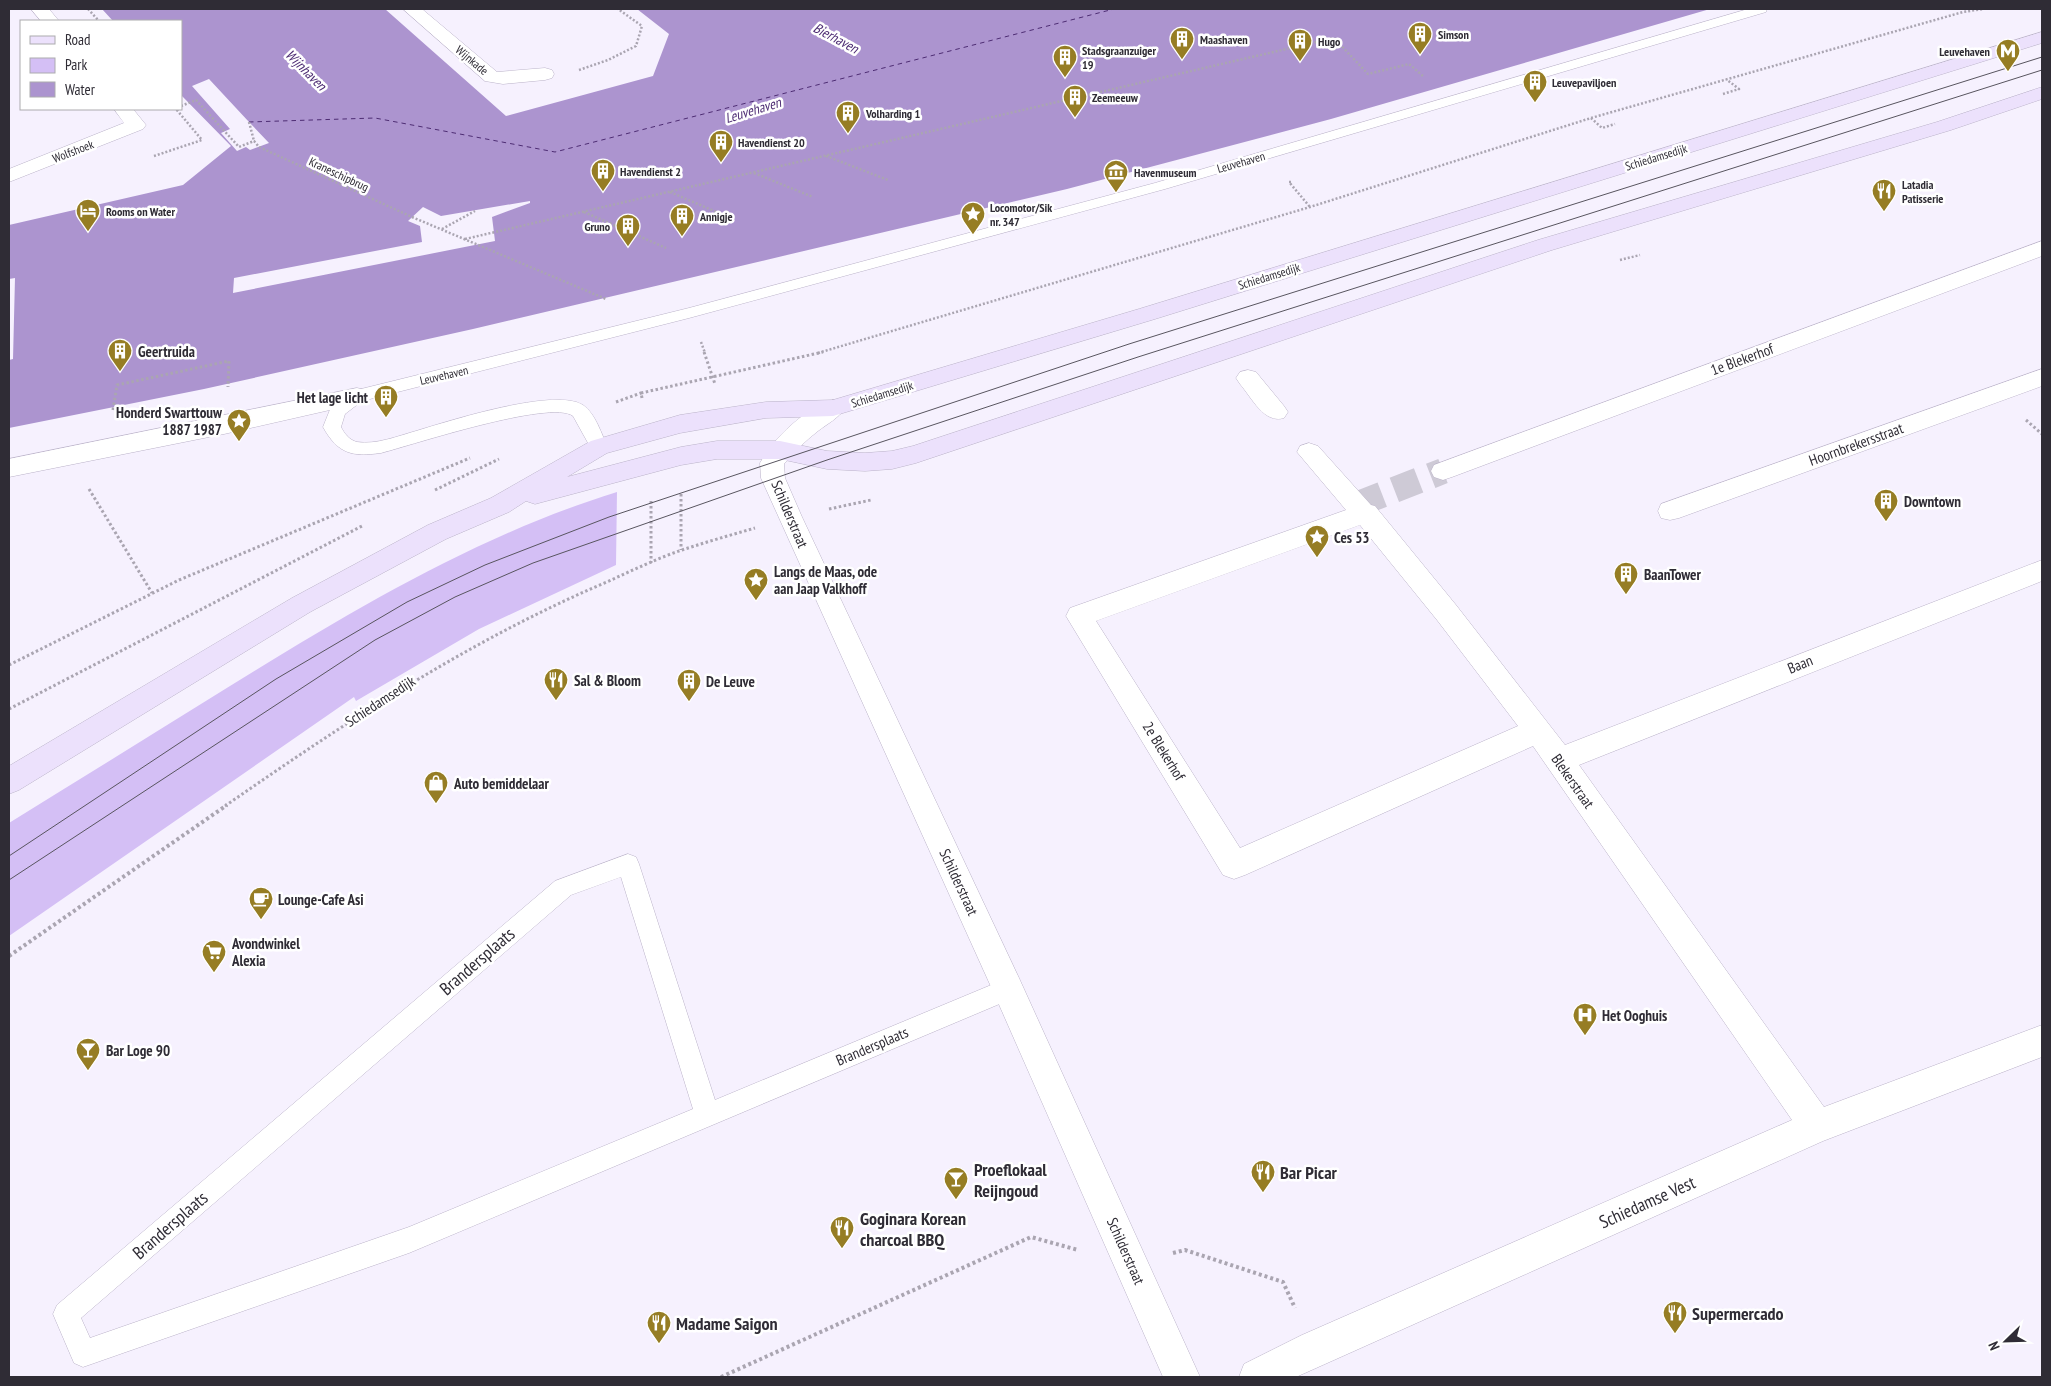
<svg xmlns="http://www.w3.org/2000/svg" width="2051" height="1386" viewBox="0 0 2051 1386" font-family="'PT Sans Narrow',sans-serif">
  <style>
    .green { fill: #d4bff5 }
    .water { fill: #ac94cf }
    .pier { fill: #f6f1fe }
    .lines { fill: none; stroke-linecap: round; stroke-linejoin: round }
    .ferry { stroke: #4d2c73; stroke-width: 1; stroke-dasharray: 4.5 4; stroke-linecap: butt }
    .street-tunnel { stroke: #cecad6; stroke-width: 26; stroke-dasharray: 26 13; stroke-linecap: butt }
    .lane-casing { stroke: #bbb3c9; stroke-width: 1 }
    .street-casing { stroke: #bbb3c9; stroke-width: 1 }
    .secondary-casing { stroke: #bbb3c9; stroke-width: 1 }
    .path-far2 { stroke: #aaa5b1; stroke-width: 2.5; stroke-dasharray: 2 2; stroke-linecap: butt }
    .path-far1 { stroke: #aaa5b1; stroke-width: 3; stroke-dasharray: 2.5 2.5; stroke-linecap: butt }
    .path { stroke: #aaa5b1; stroke-width: 4; stroke-dasharray: 3 3; stroke-linecap: butt }
    .lane { fill: #fff; fill-rule: evenodd }
    .street { fill: #fff; fill-rule: evenodd }
    .secondary { fill: #ece1fc; fill-rule: evenodd }
    .tram { stroke: #58555f; stroke-width: 1 }
    .labels { text-anchor: middle; dominant-baseline: central; stroke-width: 5; stroke-linejoin: round; paint-order: stroke }
    .far-poi-label { font-size: 12px; font-weight: bold; fill: #2f2c35; stroke: #fff; text-anchor: start }
    .far-street-label { font-size: 12px; fill: #2f2c35; stroke: #fff }
    .far-water-label { font-size: 14px; font-style: italic; fill: #4d2c73; stroke: #fff }
    .poi-label { font-size: 15px; font-weight: bold; fill: #2f2c35; stroke: #fff; text-anchor: start }
    .street-label { font-size: 15px; fill: #2f2c35; stroke: #fff }
    .near-street-label { font-size: 18px; fill: #2f2c35; stroke: #fff }
    .near-poi-label { font-size: 18px; font-weight: bold; fill: #2f2c35; stroke: #fff; text-anchor: start }
  </style>
  <rect width="100%" height="100%" fill="#f6f1fe"/>
  <path class="green" d="M617 492 616 565 479 629 356 701 354 697 9 936V823C82 778 156 732 230 686 353 610 478 535 617 492Z"/>
  <path class="water" d="M102 9H385L506 116 653 76 669 34 637 9H1710L1331 119 1067 189 473 329 204 389 9 428V225L183 185 231 146 181 95V21H113Z"/>
  <path class="pier" d="M209 79 249 122 269 143 250 150 246 147 237 151 221 133 230 129 192 86Z
    M530 201V203L492 217 495 241 233 293 234 278 422 242 420 226 408 221 423 207 441 216Z
    M15 278 13 359 9 360V279Z"/>
  <g class="lines">
    <path class="ferry" d="M249 122 375 118 555 152 1114 9"/>
    <path class="street-tunnel" d="M1358 504 1443 471"/>
    <defs>
      <path id="lane" d="M1748 9H1767L1766 12 1165 189 689 318 362 401 345 414 341 427C344 433 349 440 357 442 376 445 398 436 416 431 449 421 555 387 583 405 596 414 601 434 608 447L605 452 599 453 593 452 573 416C551 399 412 445 381 453 352 457 338 454 323 427L331 407 357 390 689 308 1155 183Z
        M628 854 636 857 639 864 715 1100 1008 978 1016 981 1020 989 1016 997 409 1253 83 1367 74 1363 53 1314 57 1305 555 881ZM621 877 693 1109 409 1227 90 1338 81 1318 571 895Z"/>
      <path id="street" d="M31 9H49L59 21H41Z
        M403 9H422L497 72 545 68 552 70 554 74 552 78 545 80 503 84 485 81Z
        M114 109H133L146 125 143 129 9 182V169L124 123Z
        M2042 241V256L1452 477 1443 480 1434 477 1431 471 1434 465Z
        M2042 369V386L1679 518 1670 520 1661 518 1658 511 1661 504Z
        M1248 370 1256 372 1284 406 1288 412 1284 418C1264 424 1252 398 1240 384L1236 378 1240 372Z
        M357 388 365 390 369 396 365 402 224 434 9 477V459Z
        M833 400 841 402 845 408C839 418 827 424 818 431 805 441 794 452 784 464L785 478 802 517 1019 978 1200 1377H1163L997 1000 761 478 760 463C774 438 805 408 833 400Z
        M1309 443 1318 446 1371 505 1375 506 1456 605 1565 745 2042 560V581L1579 765 1824 1107 2042 1025V1057L1823 1141 1296 1377H1239L1244 1364 1302 1335 1792 1120 1533 746 1245 875 1234 879 1223 875 1066 616 1070 608 1346 510 1297 452 1300 446ZM1360 525 1437 620 1518 726 1240 848 1096 621Z"/>
      <path id="secondary" d="M2042 32V43L1155 319 833 416 766 418 680 433 607 453 567 477 681 447 717 441H780L827 451 865 453 892 451 913 446 1538 240 1937 122 2042 87V99L1951 130 1552 250 916 463 892 469 865 471 827 469 780 459H717L681 465 535 504 526 501 509 512 446 539 310 612 19 790 9 794V766L292 598 428 525 491 498 591 441 680 415 766 402 833 400 1139 309Z"/>
    </defs>
    <use href="#lane" class="lane-casing"/>
    <use href="#street" class="street-casing"/>
    <use href="#secondary" class="secondary-casing"/>
    <path class="path-far2" d="M88 9 99 21
      M579 70 608 60 636 46 642 26 618 9
      M1723 94 1739 89 1726 79
      M181 106 196 100 239 147 254 141 259 147 412 217 606 299
      M1591 118 1602 128 1615 124
      M249 122 254 141
      M154 156 202 140 176 109
      M826 156 888 180
      M754 173 813 197
      M1291 182H1289L1310 207
      M670 192 728 217
      M584 212 666 248
      M442 229 475 211
      M465 239 1334 38 1368 74 1409 64 1423 76
      M1620 260 1640 255
      M701 342 705 353
      M818 353 1310 207 1591 118 1963 12 1983 9"/>
    <path class="path-far1" d="M704 352 715 384
      M642 398 641 393 823 352
      M616 402 641 393
      M113 410 117 385 229 361 228 387
      M2026 420 2042 434
      M89 489 152 593
      M435 490 499 459
      M681 494V550
      M651 501V563
      M829 509 871 500
      M9 665 179 580 470 458
      M9 709 362 526
      M225 806C349 720 470 640 609 581 633 570 658 558 682 550 706 542 731 535 755 528"/>
    <path class="path" d="M9 956 227 805
      M1173 1253 1185 1250 1283 1282 1295 1308
      M721 1377 1031 1237 1078 1250"/>
    <use href="#lane" class="lane"/>
    <use href="#street" class="street"/>
    <use href="#secondary" class="secondary"/>
    <path class="tram" d="M9 856 276 679 407 602 485 565 609 517 1129 344 2042 57
      M9 880 375 640 455 597 533 563 827 460 1138 357 2042 70"/>
  </g>
  <defs>
    <symbol id="building-pin" viewBox="-11 -11 22 30"><path d="M0 17L-7.5 6A9.5 9.5 0 1 1 7.5 6Z" fill="#967d24" stroke="#fff"/><path d="M-4-6H4V6H1V3H-1V6H-4ZM-2.5-4.3h1.7v1.8h-1.7ZM.8-4.3h1.7v1.8H.8ZM-2.5-1h1.7V.8h-1.7ZM.8-1h1.7V.8H.8Z" fill="#fff"/></symbol>
    <symbol id="metro-pin" viewBox="-11 -11 22 30"><path d="M0 17L-7.5 6A9.5 9.5 0 1 1 7.5 6Z" fill="#967d24" stroke="#fff"/><path d="M-5.5 5V-5H-3L0 0L3-5H5.5V5H3V-.5L0 4L-3-.5V5Z" fill="#fff"/></symbol>
    <symbol id="museum-pin" viewBox="-11 -11 22 30"><path d="M0 17L-7.5 6A9.5 9.5 0 1 1 7.5 6Z" fill="#967d24" stroke="#fff"/><path d="M0-6L6-3V-2H-6V-3ZM-5-1h2V3h-2ZM-1-1h2V3h-2ZM3-1h2V3H3ZM-6 4H6V6H-6Z" fill="#fff"/></symbol>
    <symbol id="restaurant-pin" viewBox="-11 -11 22 30"><path d="M0 17L-7.5 6A9.5 9.5 0 1 1 7.5 6Z" fill="#967d24" stroke="#fff"/><path d="M-5-6h1v4h1v-4h1v4h1v-4h1v5L-1.5 .5V6h-2V.5L-5-1ZM5-6V6H3V1.5H1.5Q1.5-4 5-6Z" fill="#fff"/></symbol>
    <symbol id="hotel-pin" viewBox="-11 -11 22 30"><path d="M0 17L-7.5 6A9.5 9.5 0 1 1 7.5 6Z" fill="#967d24" stroke="#fff"/><path d="M-6-4.5h1.5V1H6V5H4.5V3h-9V5H-6ZM-4 0a1.8 1.8 0 1 1 3.6 0ZM.5 0V-2.5h3Q6-2.5 6 0Z" fill="#fff"/></symbol>
    <symbol id="sight-pin" viewBox="-11 -11 22 30"><path d="M0 17L-7.5 6A9.5 9.5 0 1 1 7.5 6Z" fill="#967d24" stroke="#fff"/><path d="M0-6L1.8-2.2L6-1.7L2.9 1.2L3.7 5.4L0 3.3L-3.7 5.4L-2.9 1.2L-6-1.7L-1.8-2.2Z" fill="#fff"/></symbol>
    <symbol id="shop-pin" viewBox="-11 -11 22 30"><path d="M0 17L-7.5 6A9.5 9.5 0 1 1 7.5 6Z" fill="#967d24" stroke="#fff"/><path d="M-5-2.5h2.3a2.7 3.5 0 0 1 5.4 0H5L5.5 6h-11ZM-1.5-2.5h3a1.5 2.3 0 0 0-3 0Z" fill="#fff"/></symbol>
    <symbol id="cafe-pin" viewBox="-11 -11 22 30"><path d="M0 17L-7.5 6A9.5 9.5 0 1 1 7.5 6Z" fill="#967d24" stroke="#fff"/><path d="M-5.5-4.5H6V0H3Q3 3.5 0 3.5H-2.5Q-5.5 3.5-5.5 0ZM3-3.2v2h1.7v-2ZM-6 4.5H4V6H-6Z" fill="#fff"/></symbol>
    <symbol id="supermarket-pin" viewBox="-11 -11 22 30"><path d="M0 17L-7.5 6A9.5 9.5 0 1 1 7.5 6Z" fill="#967d24" stroke="#fff"/><path d="M-6-5.5h2.5l.6 2H6L4.5 2H-2.5L-4.4-4H-6ZM-1.5 3.2a1.3 1.3 0 1 0 .1 0ZM3 3.2a1.3 1.3 0 1 0 .1 0Z" fill="#fff"/></symbol>
    <symbol id="hospital-pin" viewBox="-11 -11 22 30"><path d="M0 17L-7.5 6A9.5 9.5 0 1 1 7.5 6Z" fill="#967d24" stroke="#fff"/><path d="M-5-5h3v3.5h4V-5h3V5h-3V1.5h-4V5h-3Z" fill="#fff"/></symbol>
    <symbol id="bar-pin" viewBox="-11 -11 22 30"><path d="M0 17L-7.5 6A9.5 9.5 0 1 1 7.5 6Z" fill="#967d24" stroke="#fff"/><path d="M-6-5H6L.8 .8V4.5H3.5V6h-7V4.5H-.8V.8Z" fill="#fff"/></symbol>
  </defs>
  <g fill-rule="evenodd">
    <use href="#building-pin" x="1406" y="20" width="28" height="38"/>
    <use href="#building-pin" x="1168" y="25" width="28" height="38"/>
    <use href="#building-pin" x="1286" y="27" width="28" height="38"/>
    <use href="#metro-pin" x="1994" y="37" width="28" height="38"/>
    <use href="#building-pin" x="1051" y="43" width="28" height="38"/>
    <use href="#building-pin" x="1521" y="68" width="28" height="38"/>
    <use href="#building-pin" x="1061" y="83" width="28" height="38"/>
    <use href="#building-pin" x="834" y="99" width="28" height="38"/>
    <use href="#building-pin" x="707" y="128" width="28" height="38"/>
    <use href="#building-pin" x="589" y="157" width="28" height="38"/>
    <use href="#museum-pin" x="1102" y="158" width="28" height="38"/>
    <use href="#restaurant-pin" x="1870" y="177" width="28" height="38"/>
    <use href="#hotel-pin" x="74" y="197" width="28" height="38"/>
    <use href="#sight-pin" x="959" y="200" width="28" height="38"/>
    <use href="#building-pin" x="668" y="202" width="28" height="38"/>
    <use href="#building-pin" x="614" y="212" width="28" height="38"/>
    <use href="#building-pin" x="106" y="337" width="28" height="38"/>
    <use href="#building-pin" x="372" y="383" width="28" height="38"/>
    <use href="#sight-pin" x="225" y="407" width="28" height="38"/>
    <use href="#building-pin" x="1872" y="487" width="28" height="38"/>
    <use href="#sight-pin" x="1303" y="523" width="28" height="38"/>
    <use href="#building-pin" x="1612" y="560" width="28" height="38"/>
    <use href="#sight-pin" x="742" y="566" width="28" height="38"/>
    <use href="#restaurant-pin" x="542" y="666" width="28" height="38"/>
    <use href="#building-pin" x="675" y="667" width="28" height="38"/>
    <use href="#shop-pin" x="422" y="769" width="28" height="38"/>
    <use href="#cafe-pin" x="247" y="885" width="28" height="38"/>
    <use href="#supermarket-pin" x="200" y="938" width="28" height="38"/>
    <use href="#hospital-pin" x="1571" y="1001" width="28" height="38"/>
    <use href="#bar-pin" x="74" y="1036" width="28" height="38"/>
    <use href="#restaurant-pin" x="1249" y="1158" width="28" height="38"/>
    <use href="#bar-pin" x="942" y="1165" width="28" height="38"/>
    <use href="#restaurant-pin" x="828" y="1214" width="28" height="38"/>
    <use href="#restaurant-pin" x="1661" y="1299" width="28" height="38"/>
    <use href="#restaurant-pin" x="645" y="1309" width="28" height="38"/>
  </g>
  <g class="labels">
    <g class="far-poi-label">
      <text x="1438" y="34">Simson</text>
      <text x="1200" y="39">Maashaven</text>
      <text x="1318" y="41">Hugo</text>
      <text x="1082" y="50">Stadsgraanzuiger<tspan x="1082" dy="14">19</tspan></text>
      <text x="1990" y="51" text-anchor="end">Leuvehaven</text>
      <text x="1552" y="82">Leuvepaviljoen</text>
      <text x="1092" y="97">Zeemeeuw</text>
      <text x="866" y="113">Volharding 1</text>
      <text x="738" y="142">Havendienst 20</text>
      <text x="620" y="171">Havendienst 2</text>
      <text x="1134" y="172">Havenmuseum</text>
      <text x="1902" y="184">Latadia<tspan x="1902" dy="14">Patisserie</tspan></text>
      <text x="990" y="207">Locomotor/Sik<tspan x="990" dy="14">nr. 347</tspan></text>
      <text x="106" y="211">Rooms on Water</text>
      <text x="700" y="216">Annigje</text>
      <text x="610" y="226" text-anchor="end">Gruno</text>
    </g>
    <g class="far-street-label">
      <text transform="translate(472 60) rotate(40)">Wijnkade</text>
      <text transform="translate(73 151) rotate(-21)">Wolfshoek</text>
      <text transform="translate(1656 157) rotate(-17)">Schiedamsedijk</text>
      <text transform="translate(1241 162) rotate(-16)">Leuvehaven</text>
      <text transform="translate(339 174) rotate(25)">Kraneschipbrug</text>
      <text transform="translate(1269 276) rotate(-17)">Schiedamsedijk</text>
      <text transform="translate(444 375) rotate(-13)">Leuvehaven</text>
      <text transform="translate(882 394) rotate(-17)">Schiedamsedijk</text>
    </g>
    <g class="far-water-label">
      <text transform="translate(836 38) rotate(28)">Bierhaven</text>
      <text transform="translate(306 70) rotate(45)">Wijnhaven</text>
      <text transform="translate(753 110) rotate(-17)">Leuvehaven</text>
    </g>
    <g class="poi-label">
      <text x="138" y="351">Geertruida</text>
      <text x="368" y="397" text-anchor="end">Het lage licht</text>
      <text x="222" y="412" text-anchor="end">Honderd Swarttouw<tspan x="222" dy="17">1887 1987</tspan></text>
      <text x="1904" y="501">Downtown</text>
      <text x="1334" y="537">Ces 53</text>
      <text x="774" y="571">Langs de Maas, ode<tspan x="774" dy="17">aan Jaap Valkhoff</tspan></text>
      <text x="1644" y="574">BaanTower</text>
      <text x="574" y="680">Sal &amp; Bloom</text>
      <text x="706" y="681">De Leuve</text>
      <text x="454" y="783">Auto bemiddelaar</text>
      <text x="278" y="899">Lounge-Cafe Asi</text>
      <text x="232" y="943">Avondwinkel<tspan x="232" dy="17">Alexia</tspan></text>
      <text x="1602" y="1015">Het Ooghuis</text>
      <text x="106" y="1050">Bar Loge 90</text>
    </g>
    <g class="street-label">
      <text transform="translate(1742 359) rotate(-20)">1e Blekerhof</text>
      <text transform="translate(1856 444) rotate(-20)">Hoornbrekersstraat</text>
      <text transform="translate(790 514) rotate(67)">Schilderstraat</text>
      <text transform="translate(1800 664) rotate(-22)">Baan</text>
      <text transform="translate(380 701) rotate(-33)">Schiedamsedijk</text>
      <text transform="translate(1164 751) rotate(58)">2e Blekerhof</text>
      <text transform="translate(1573 781) rotate(55)">Blekerstraat</text>
      <text transform="translate(959 882) rotate(65)">Schilderstraat</text>
      <text transform="translate(872 1046) rotate(-23)">Brandersplaats</text>
      <text transform="translate(1126 1251) rotate(66)">Schilderstraat</text>
    </g>
    <g class="near-street-label">
      <text transform="translate(477 961) rotate(-41)">Brandersplaats</text>
      <text transform="translate(1647 1202) rotate(-24)">Schiedamse Vest</text>
      <text transform="translate(170 1225) rotate(-41)">Brandersplaats</text>
    </g>
    <g class="near-poi-label">
      <text x="974" y="1169">Proeflokaal<tspan x="974" dy="21">Reijngoud</tspan></text>
      <text x="1280" y="1172">Bar Picar</text>
      <text x="860" y="1218">Goginara Korean<tspan x="860" dy="21">charcoal BBQ</tspan></text>
      <text x="1692" y="1313">Supermercado</text>
      <text x="676" y="1323">Madame Saigon</text>
    </g>
  </g>
  <rect width="2051" height="1386" fill="none" stroke="#2f2c35" stroke-width="20"/>
  <rect x="20" y="20" width="162" height="90" fill="#ffffff" stroke="#acabae"/>
  <rect x="30" y="36" width="25" height="8" fill="#ece1fc" stroke="#acabae"/>
  <text x="65" y="45" font-size="15" fill="#2f2c35">Road</text>
  <rect x="30" y="58" width="25" height="15" fill="#d4bff5" stroke="#acabae"/>
  <text x="65" y="70" font-size="15" fill="#2f2c35">Park</text>
  <rect x="30" y="82" width="25" height="15" fill="#ac94cf" stroke="#acabae"/>
  <text x="65" y="95" font-size="15" fill="#2f2c35">Water</text>
  <g transform="translate(2006 1341) rotate(247)" stroke="#ffffff" stroke-width="4" paint-order="stroke">
  <path d="M0-4L9 19L0 12L-9 19Z" fill="#2f2c35"/>
  <text y="-8" font-size="14" font-weight="bold" text-anchor="middle" fill="#2f2c35">N</text>
  </g>
</svg>
